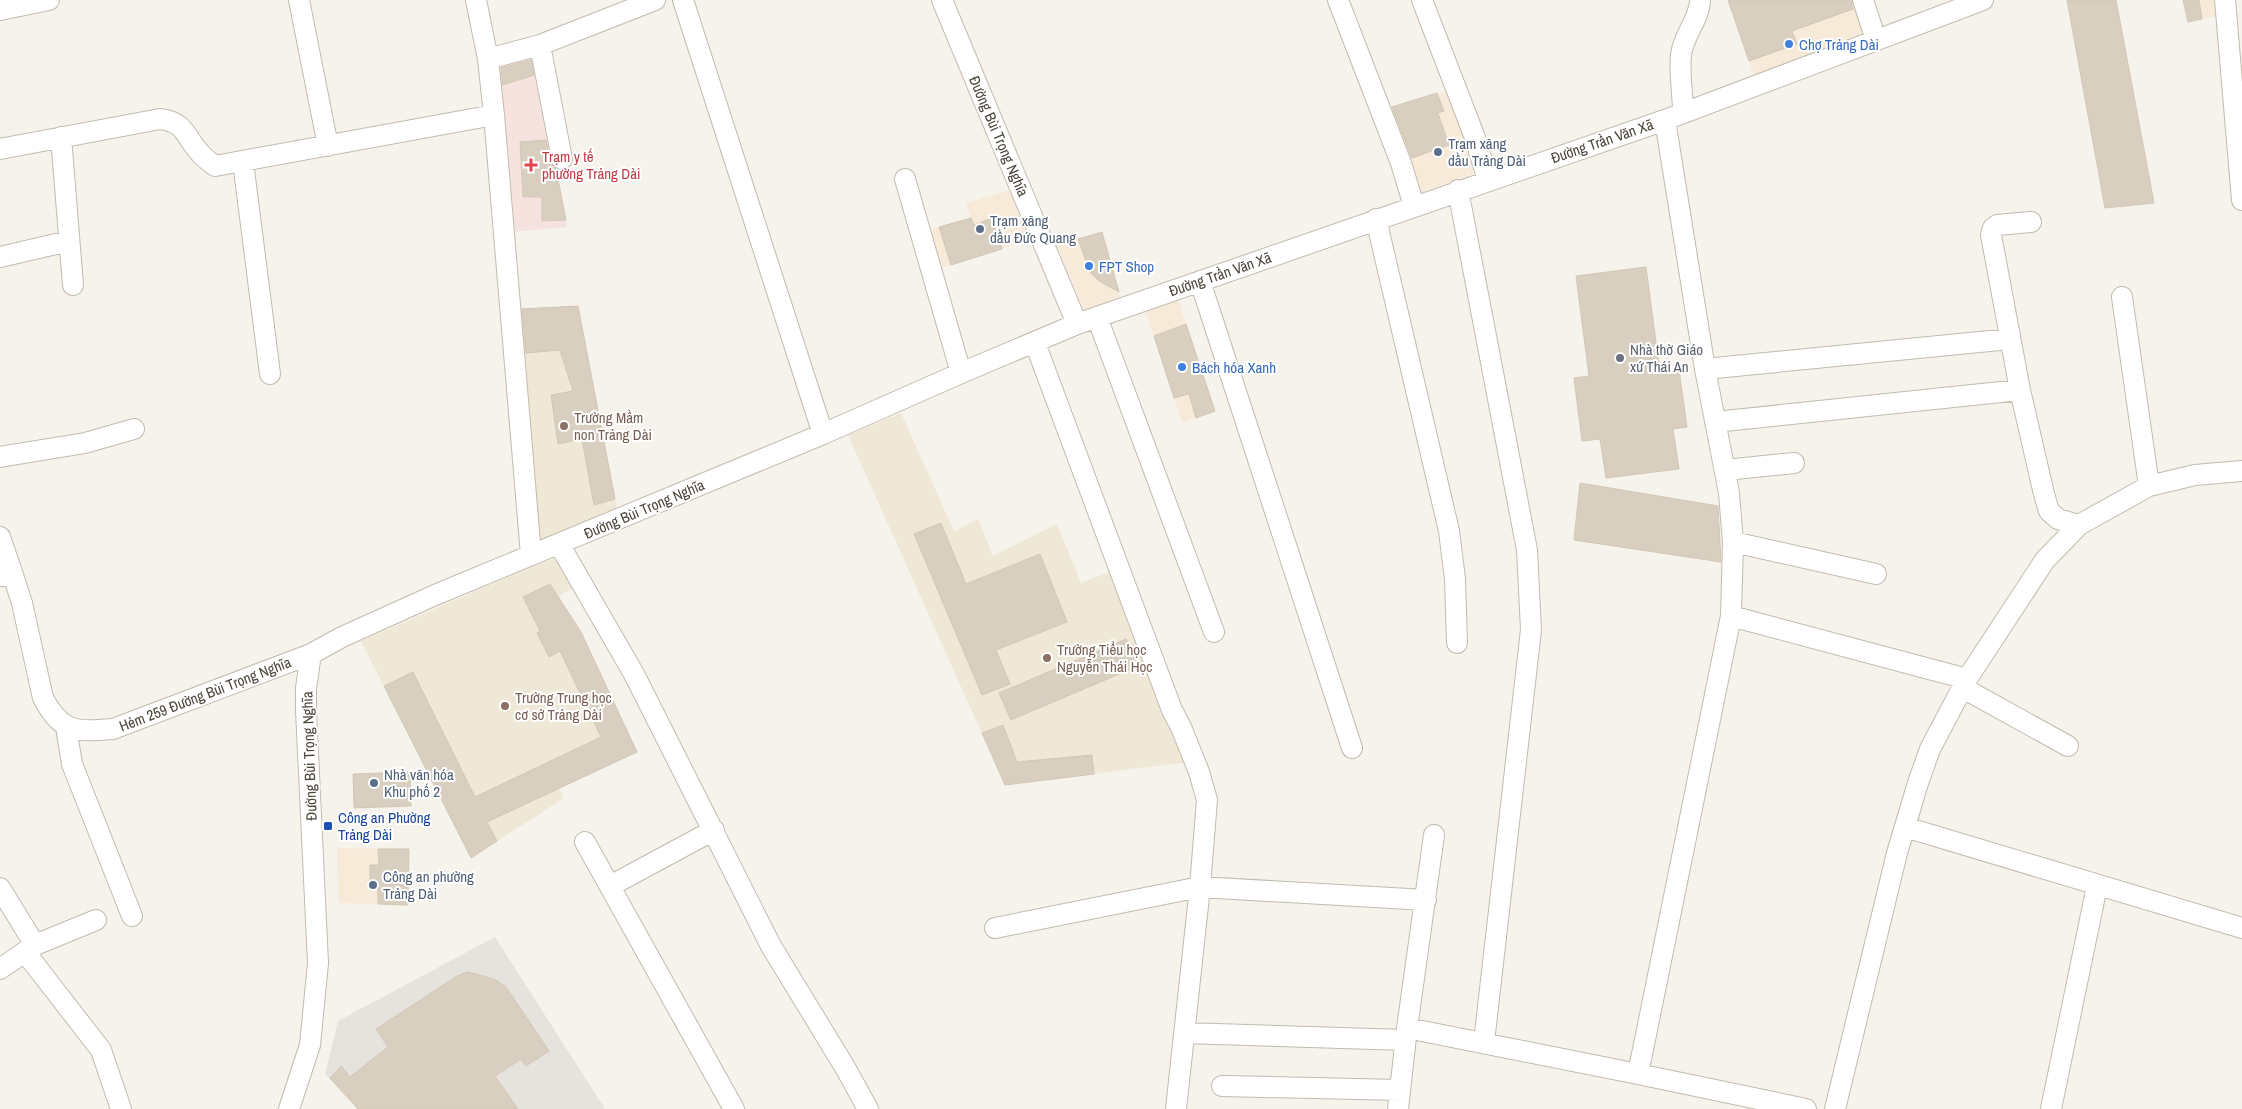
<svg xmlns="http://www.w3.org/2000/svg" width="2242" height="1109" viewBox="0 0 2242 1109" font-family="'Archivo Narrow',sans-serif">
  <style>
    .commercial { fill: #f7ead8 }
    .industrial { fill: #e6e2dd }
    .education { fill: #efe8d6 }
    .medical { fill: #f6e3e0 }
    .building { fill: #d8cfc1; stroke: #d3c7b4 }
    .lines { fill: none; stroke-linecap: round; stroke-linejoin: round }
    .minor-casing { stroke: #c2bbae; stroke-width: 22 }
    .minor { stroke: #fff; stroke-width: 20 }
    .shop-dot { fill: #3f7fe0; stroke: #fff; stroke-width: 2 }
    .service-dot { fill: #5c6f8a; stroke: #fff; stroke-width: 2 }
    .health-dot { fill: #e0444e; stroke: #fff; stroke-width: 2 }
    .worship-dot { fill: #6b7280; stroke: #fff; stroke-width: 2 }
    .education-dot { fill: #8d6e63; stroke: #fff; stroke-width: 2 }
    .transit-dot { fill: #1a4fb4; stroke: #fff; stroke-width: 2 }
    .labels { text-anchor: middle; dominant-baseline: central; stroke-width: 4; stroke-linejoin: round; paint-order: stroke }
    .shop-label { font-size: 15px; fill: #366cbe; stroke: #fff; text-anchor: start }
    .street-label { font-size: 15px; fill: #4b4439; stroke: #fff }
    .service-label { font-size: 15px; fill: #4e5e75; stroke: #fff; text-anchor: start }
    .health-label { font-size: 15px; fill: #be3a42; stroke: #fff; text-anchor: start }
    .worship-label { font-size: 15px; fill: #5b616d; stroke: #fff; text-anchor: start }
    .education-label { font-size: 15px; fill: #785e54; stroke: #fff; text-anchor: start }
    .transit-label { font-size: 15px; fill: #164399; stroke: #fff; text-anchor: start }
  </style>
  <rect width="100%" height="100%" fill="#f6f3ec"/>
  <path class="commercial" d="M1728 0H1856L1866 32 1754 75Z
    M2183 0H2214L2216 16 2188 22Z
    M1452 89 1481 171 1415 194 1385 110Z
    M1009 190 1030 240 938 269 927 231 971 218 966 203Z
    M1102 232 1120 297 1084 310 1057 245Z
    M1178 300 1215 411 1182 422 1146 312Z
    M337 848 409 849 408 905 338 903Z"/>
  <path class="industrial" d="M495 937 605 1109H358L325 1074 338 1021Z"/>
  <path class="education" d="M578 306 617 508 537 541 518 309Z
    M901 413 954 531 978 519 993 556 1057 524 1081 583 1111 571 1188 762 1005 785 848 435Z
    M559 557 576 587 558 596 581 632 637 752 559 788 564 798 471 858 361 641 535 565Z"/>
  <path class="medical" d="M535 53 567 227 511 232 495 64Z"/>
  <path class="building" d="M1728 0H1851L1853 9 1792 31 1797 44 1749 61Z
    M2067 0H2116L2154 203 2105 208Z
    M2183 0H2199L2202 19 2188 22Z
    M531 60 534 75 503 85 501 68Z
    M1437 93 1444 111 1438 113 1449 145 1412 158 1392 107Z
    M546 140 550 162 556 169 566 220 542 221V197H523L520 142Z
    M971 218 974 225 992 218 1002 249 951 265 939 227Z
    M1102 232 1119 292 1099 281 1090 272 1078 239Z
    M1646 267 1660 372 1679 370 1687 427 1673 429 1679 469 1606 478 1600 439 1582 441 1574 378 1589 376 1576 276Z
    M578 306 615 499 594 505 582 439 558 444 551 395 573 391 560 350 526 353 522 309Z
    M1186 324 1215 411 1196 418 1189 394 1174 398 1154 336Z
    M1580 483 1718 506 1721 562 1574 540Z
    M941 523 966 584 1040 554 1067 622 996 650 1010 684 982 695 914 534Z
    M550 584 581 632 637 752 487 822 497 841 471 858 384 686 413 672 475 797 601 737 560 651 549 657 537 633 540 631 523 597Z
    M1126 639 1138 666 1011 720 999 693Z
    M1003 725 1017 762 1092 755 1094 774 1005 785 982 733Z
    M410 772 411 806 354 808 353 774Z
    M378 849H409L408 905 378 904V887L370 888V865H379Z
    M468 972 494 979 506 987 549 1051 526 1066 521 1059 495 1076 518 1109H358L330 1078 341 1066 350 1077 388 1047 376 1029 457 976Z"/>
  <g class="lines">
    <defs>
      <path id="minor" d="M299 0 328 146
        M476 0 488 59 494 115 531 555
        M683 0 823 434
        M942 0 1077 324
        M1338 0 1401 163 1414 206
        M1422 0 1474 135 1488 180
        M1863 0 1876 40
        M2225 0 2242 200
        M0 10 49 0
        M540 45 562 159
        M488 59 540 45 655 0
        M1683 113C1683 94 1679 73 1681 55 1683 35 1700 19 1700 0
        M61 137 73 285
        M0 149 160 119C186 122 185 137 200 153 204 158 210 162 215 166L494 115
        M243 162 270 374
        M905 179 961 373
        M1458 190 1527 550 1531 630 1484 1042
        M1376 219 1449 531 1455 579 1457 643
        M2031 222 1997 225 1993 228 1991 235 2020 390 2044 494 2049 511 2058 519 2079 525
        M0 257 69 241
        M1200 281 1352 748
        M2122 297 2149 486
        M1097 317 1214 632
        M1035 343 1172 710 1181 727 1199 772 1207 800 1200 887 1176 1109
        M1705 369 2010 339
        M1715 422 2020 390
        M0 457 85 443 134 429
        M1725 470 1794 463
        M0 537 13 575
        M1733 542 1876 574
        M559 544 634 674 771 946 846 1069 868 1109
        M0 576 13 575 22 603 43 698C62 733 76 732 113 729L311 654
        M1731 616 1967 679
        M1963 688 2068 746
        M66 727 72 764 132 916
        M1905 827 2242 928
        M585 842 734 1109
        M610 886 714 830
        M0 888 35 945
        M995 928 1200 887 1426 900
        M25 952 101 1050 121 1109
        M0 969 35 945 96 920
        M1407 1028 1638 1074 1731 616 1733 542 1729 493 1705 369 1665 120
        M1184 1033 1405 1040
        M1638 1074 1806 1109
        M1222 1086 1400 1090
        M289 1109 310 1045 318 963 306 710V688L311 654 342 637 435 595 823 434 961 373 1077 324 1665 120 1983 0
        M1398 1109 1407 1028 1434 835
        M1835 1109 1897 853 1918 783 1930 749 1967 679 2045 560 2079 525 2149 486 2195 475 2242 471
        M2051 1109 2097 886"/>
    </defs>
    <use href="#minor" class="minor-casing"/>
    <use href="#minor" class="minor"/>
  </g>
  <g class="shop-dot">
    <circle cx="1789" cy="44" r="5"/>
    <circle cx="1089" cy="266" r="5"/>
    <circle cx="1182" cy="367" r="5"/>
  </g>
  <g class="service-dot">
    <circle cx="1438" cy="152" r="5"/>
    <circle cx="980" cy="229" r="5"/>
    <circle cx="374" cy="783" r="5"/>
    <circle cx="373" cy="885" r="5"/>
  </g>
  <path class="health-dot" d="M528.5 157.5h5v5h5v5h-5v5h-5v-5h-5v-5h5z"/>
  <circle class="worship-dot" cx="1620" cy="358" r="5"/>
  <g class="education-dot">
    <circle cx="564" cy="426" r="5"/>
    <circle cx="1047" cy="658" r="5"/>
    <circle cx="505" cy="706" r="5"/>
  </g>
  <rect class="transit-dot" x="323" y="821" width="10" height="10" rx="2.5"/>
  <g class="labels">
    <g class="shop-label">
      <text x="1799" y="44">Chợ Trảng Dài</text>
      <text x="1099" y="266">FPT Shop</text>
      <text x="1192" y="367">Bách hóa Xanh</text>
    </g>
    <g class="street-label">
      <text transform="translate(999 136) rotate(67)">Đường Bùi Trọng Nghĩa</text>
      <text transform="translate(1602 141) rotate(-19)">Đường Trần Văn Xã</text>
      <text transform="translate(1220 274) rotate(-19)">Đường Trần Văn Xã</text>
      <text transform="translate(644 509) rotate(-23)">Đường Bùi Trọng Nghĩa</text>
      <text transform="translate(205 694) rotate(-21)">Hẻm 259 Đường Bùi Trọng Nghĩa</text>
      <text transform="translate(309 756) rotate(-92)">Đường Bùi Trọng Nghĩa</text>
    </g>
    <g class="service-label">
      <text x="1448" y="143">Trạm xăng<tspan x="1448" dy="17">dầu Trảng Dài</tspan></text>
      <text x="990" y="220">Trạm xăng<tspan x="990" dy="17">dầu Đức Quang</tspan></text>
      <text x="384" y="774">Nhà văn hóa<tspan x="384" dy="17">Khu phố 2</tspan></text>
      <text x="383" y="876">Công an phường<tspan x="383" dy="17">Trảng Dài</tspan></text>
    </g>
    <g class="health-label">
      <text x="542" y="156">Trạm y tế<tspan x="542" dy="17">phường Trảng Dài</tspan></text>
    </g>
    <g class="worship-label">
      <text x="1630" y="349">Nhà thờ Giáo<tspan x="1630" dy="17">xứ Thái An</tspan></text>
    </g>
    <g class="education-label">
      <text x="574" y="417">Trường Mầm<tspan x="574" dy="17">non Trảng Dài</tspan></text>
      <text x="1057" y="649">Trường Tiểu học<tspan x="1057" dy="17">Nguyễn Thái Học</tspan></text>
      <text x="515" y="697">Trường Trung học<tspan x="515" dy="17">cơ sở Trảng Dài</tspan></text>
    </g>
    <g class="transit-label">
      <text x="338" y="817">Công an Phường<tspan x="338" dy="17">Trảng Dài</tspan></text>
    </g>
  </g>
</svg>
